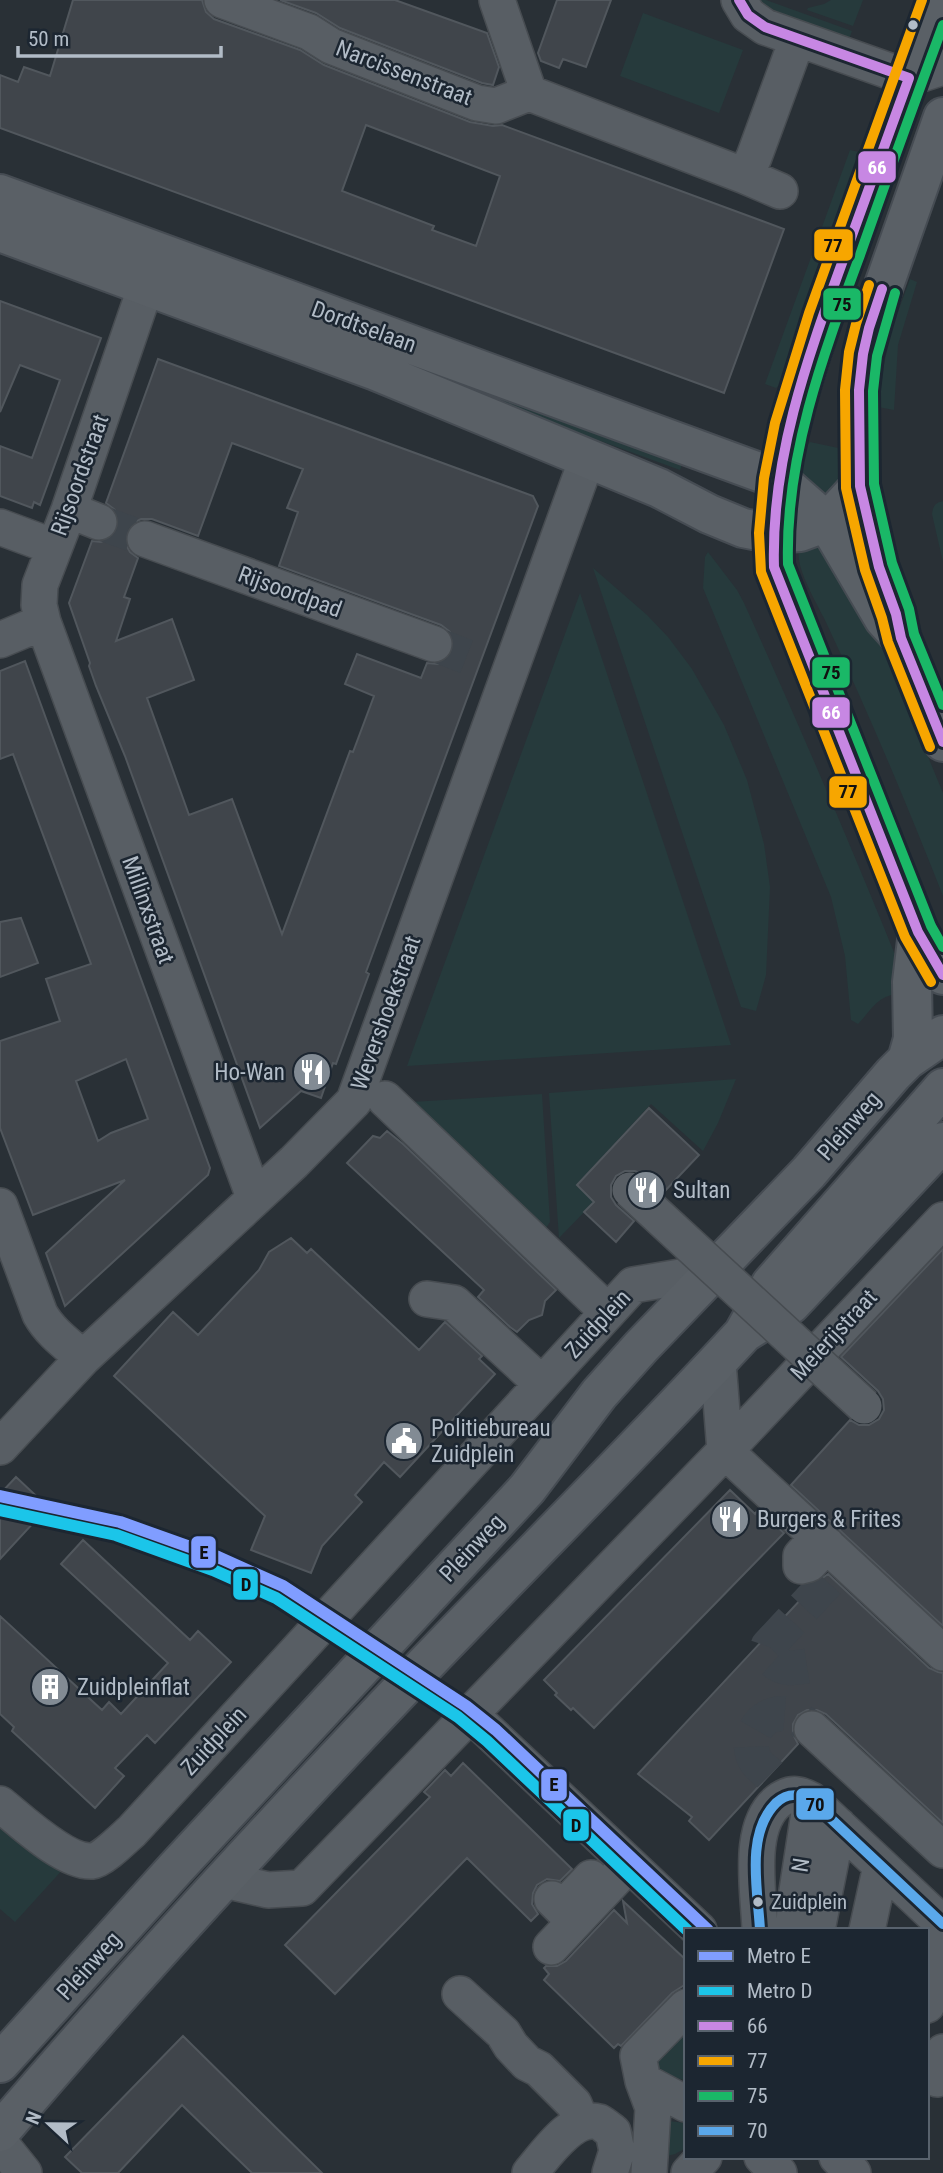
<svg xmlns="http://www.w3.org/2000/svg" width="943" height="2173" viewBox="0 0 943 2173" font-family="'Roboto Condensed',sans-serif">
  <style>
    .green { fill: #263a3c }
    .building { fill: #40454b; stroke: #51575d; stroke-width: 2; fill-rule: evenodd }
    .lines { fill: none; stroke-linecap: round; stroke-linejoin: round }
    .minor-tunnel { stroke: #3e454c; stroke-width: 35; stroke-dasharray: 35 18; stroke-linecap: butt }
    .minor-casing { stroke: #474c51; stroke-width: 38 }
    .major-casing { stroke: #464c53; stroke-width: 42 }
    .minor { stroke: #585e64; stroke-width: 35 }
    .major { stroke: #5a6066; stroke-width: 38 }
    .minor-bridge-casing { stroke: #474c51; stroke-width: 38; stroke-linecap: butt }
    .minor-bridge { stroke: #585e64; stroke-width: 35 }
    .bus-1-casing { stroke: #1c2631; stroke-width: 16 }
    .bus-2-casing { stroke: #1c2631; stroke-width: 16 }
    .bus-3-casing { stroke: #1c2631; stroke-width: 16 }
    .bus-4-casing { stroke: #1c2631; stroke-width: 16 }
    .bus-1 { stroke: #c787e3; stroke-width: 10 }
    .bus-2 { stroke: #f7a600; stroke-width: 10 }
    .bus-3 { stroke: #1ab867; stroke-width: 10 }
    .bus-4 { stroke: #5aa8eb; stroke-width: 10 }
    .metro-1-casing { stroke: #1c2631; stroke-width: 18 }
    .metro-2-casing { stroke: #1c2631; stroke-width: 18 }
    .metro-1 { stroke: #809dff; stroke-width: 12 }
    .metro-2 { stroke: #1bc5e9; stroke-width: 12 }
    .bus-dot { fill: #b2bcc7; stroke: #1c2631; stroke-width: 2.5 }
    .labels { text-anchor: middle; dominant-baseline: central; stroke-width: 5; stroke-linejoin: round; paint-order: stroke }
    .bus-label { font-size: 21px; fill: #b2bcc7; stroke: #1c2631; text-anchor: start }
    .street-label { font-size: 23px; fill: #b2bcc7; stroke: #1c2631 }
    .poi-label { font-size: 23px; fill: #b2bcc7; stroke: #1c2631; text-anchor: start }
    .line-badge { stroke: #1c2631; stroke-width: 2.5 }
    .badge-label { font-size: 19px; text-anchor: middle; font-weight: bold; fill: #fff }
    .pale-badge-label { font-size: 19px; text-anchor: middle; font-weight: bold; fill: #111 }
  </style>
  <rect width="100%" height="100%" fill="#293036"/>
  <path class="green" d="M747 0H766L852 31 847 45Z
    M831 0H863L853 26 807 10 808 8 824 4Z
    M643 13 743 50 719 113 620 76Z
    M865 138 875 141 839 212 816 272 780 385 776 388 765 384 850 150 859 152Z
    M910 279 917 282 898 345 894 410 878 407 884 365 891 331Z
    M359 333 686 454 680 470 351 350Z
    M810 442 843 449V474L828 501 798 471 806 447Z
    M943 501V562L932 514C933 506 935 503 943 501Z
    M820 541 879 638 943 793V896C906 802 867 709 824 618 815 600 795 567 799 548Z
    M708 552 737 590 744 603C801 729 855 855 906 982L903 994C879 993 873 1008 858 1024L851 1020 845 956 831 897 703 588 705 557Z
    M593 568 647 615 668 637 692 669 724 725 747 780 764 844 770 887 766 975 756 1011 741 1007Z
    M580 593 731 1045 407 1066Z
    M736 1079 718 1123 703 1151 651 1104 578 1183 596 1200 559 1238 549 1093Z
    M542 1094 550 1222 546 1228 411 1102Z
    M0 1814 65 1867 15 1922 0 1909Z
    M686 2025V2081C673 2076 658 2076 657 2060Z
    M668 2121 686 2123V2148L675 2154 667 2156Z"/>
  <path class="building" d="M73 0H202L206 12 214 19 300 50 324 65 470 122 493 126 502 125 784 229 724 393 0 128V75L18 82 24 67 50 76ZM366 125 500 176 476 246 432 230 434 226 342 191Z
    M280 0H395L487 33 499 67 493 85 482 83 340 28 316 13Z
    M557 0H611L586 67 563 59 559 68 541 61 538 53Z
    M0 301 101 338 40 505 34 502 32 508 0 496V446L32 458 60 380 20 365 0 412Z
    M158 359 533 496 538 506 366 972 369 974 336 1064 333 1063 321 1098 301 1091 260 1128 125 756 96 686 89 666 90 663 69 603 92 541 101 542 111 538 118 529 119 518 115 510 106 503ZM232 443 303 469 287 508 298 512 279 566 441 625 450 632 454 641 453 651 447 659 438 664 427 663 421 678 357 654 345 684 374 696 353 752 350 751 282 934 232 799 189 815 147 698 194 680 172 619 116 641 130 599 124 597 138 558 130 552 125 543 126 532 133 523 141 519H152L198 536Z
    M25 661 210 1168 208 1175 65 1306 46 1253 125 1180 33 1215 0 1128V1041L60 1021 46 979 91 964 13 754 0 759V671ZM126 1059 148 1119 111 1133 98 1141 76 1081Z
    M21 918 38 963 0 977V922Z
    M649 1108 699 1155 663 1193 644 1175 635 1171H625L616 1176 611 1185V1197L616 1205 634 1221 616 1242 584 1212 594 1202 577 1185Z
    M387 1131 403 1144 556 1290 545 1301 542 1315 529 1320 517 1332 510 1327 478 1297 484 1290 347 1163 373 1136 380 1138Z
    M291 1238 307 1253 311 1249 419 1350 445 1322 482 1356 479 1359 495 1374 400 1477 384 1462 355 1495 362 1502 322 1546 311 1573 251 1550 265 1516 114 1376 173 1312 198 1335 259 1270 269 1252Z
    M943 1249V1626L791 1485 850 1420 859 1425H869L879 1419 884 1410 883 1399 878 1391 841 1357Z
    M16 1477 48 1507 0 1559V1494Z
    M730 1490 755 1514 757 1511 762 1517 764 1515 784 1533 594 1728 573 1708 571 1710 555 1695 557 1693 544 1680Z
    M83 1540 190 1640 198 1631 231 1662 155 1743 147 1735 115 1768 124 1776 95 1808 12 1731 14 1727 0 1714V1616L102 1710 109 1702 121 1714 168 1663 61 1564Z
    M828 1574 929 1668 938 1672 943 1673V1823L826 1714 817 1710H807L798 1715 793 1724V1734L798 1744 709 1840 689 1821 692 1817 638 1774 817 1582Z
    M463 1763 572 1869 560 1881 547 1879 537 1885 533 1893 532 1904 538 1914 531 1921 467 1858 335 1994 285 1945 430 1797 424 1792 445 1770 451 1776Z
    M623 1901 686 1960V1984L672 1993 621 2046 618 2044 614 2048 544 1980 549 1974 544 1968 546 1966H557L566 1961 614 1910 627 1923Z
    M183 2036 253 2105 322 2173H252L182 2105 118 2173H82L65 2157Z"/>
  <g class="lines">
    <path class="minor-tunnel" d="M99 522 145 539
      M434 644 480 662
      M807 1666C788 1669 778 1670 766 1652L768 1646 846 1562
      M770 1775C766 1771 760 1767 757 1763 741 1741 761 1709 788 1714 796 1715 805 1724 812 1729"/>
    <defs>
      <path id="minor" d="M222 0 309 32 331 46 477 103 496 106 529 93 745 176 780 191
        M497 0 529 93
        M739 0 748 15 765 27 909 78 943 67
        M745 176 754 157 797 40
        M69 510 99 522
        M0 527 54 547
        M145 539 434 644
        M43 622 254 1197
        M0 640 43 622 39 605 40 585 69 510 146 286
        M385 1099 608 1312
        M0 1206 40 1314C50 1332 67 1344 83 1358
        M427 1299 454 1303 542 1384
        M718 1362 725 1451
        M0 1447 83 1358 294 1162 354 1101 587 459
        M725 1451 943 1653
        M818 1537 801 1556V1566L809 1564 827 1545
        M469 1713 699 1930
        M812 1729 943 1850
        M0 1804C20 1820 65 1863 92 1861 102 1860 124 1838 132 1831L633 1285 716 1271
        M224 1880 268 1890 302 1888 725 1451 943 1220
        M552 1899 562 1909 591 1878
        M760 1930C759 1893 745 1823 781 1799 792 1792 800 1794 811 1800L943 1924
        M794 1930 795 1904 811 1800
        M817 1930 838 1825
        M867 1930 881 1866
        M551 1947 629 1864
        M460 1994 503 2033 511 2046 527 2063 539 2069 574 2104 582 2123
        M927 2005 943 1926
        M686 2007 638 2056 643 2081 686 2104
        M937 2079 943 2052
        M643 2081 653 2108 649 2173
        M0 2143 24 2173
        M762 2157 779 2173
        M837 2157 853 2173
        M530 2173C545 2156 572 2114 599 2122 603 2124 609 2129 613 2132L617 2151 610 2173
        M689 2173 704 2157"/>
      <path id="major" d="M937 0 822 318 788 427 778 479 773 534 774 567 918 932 943 975
        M943 117 869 328 863 354 859 390 860 486 879 567 896 614 901 638 943 742
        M0 194 778 479 827 522 884 619 901 638
        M0 232 376 371 659 488 709 514 743 528 773 534 800 532 827 522 860 486
        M907 1060 913 1039 912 982 918 932
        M747 1331 791 1304 943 1142
        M0 2063 175 1869 527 1489 599 1394 641 1347 809 1172 893 1074 907 1060 943 1035
        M0 2132C134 1975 274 1823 416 1674 525 1560 636 1450 743 1334L771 1284 943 1088"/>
    </defs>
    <use href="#minor" class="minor-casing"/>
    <use href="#major" class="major-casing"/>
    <use href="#minor" class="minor"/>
    <use href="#major" class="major"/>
    <defs>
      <path id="minor-bridge" d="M630 1190 864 1406"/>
    </defs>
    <use href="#minor-bridge" class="minor-bridge-casing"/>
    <use href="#minor-bridge" class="minor-bridge"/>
    <defs>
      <path id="bus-1" d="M739 0 748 15 765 27 909 78C887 140 864 201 842 263 806 362 771 460 774 567L918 932 943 975
        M882 289 869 328 863 354 859 390 860 486 879 567 896 614 901 638 943 742"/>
      <path id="bus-2" d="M922 0 809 313 775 423 764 478 759 533 761 572 905 937 931 982
        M869 285 856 324 849 352 845 390 846 488 865 570 882 618 888 642 930 747"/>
      <path id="bus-3" d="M943 25C915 101 887 178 860 255 823 355 785 456 788 564L931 926 943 947
        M895 293 877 356 873 391 874 484 892 563 909 609 914 634 943 705"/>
      <path id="bus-4" d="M760 1930C758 1891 745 1834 776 1803 787 1793 798 1793 811 1800L943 1924"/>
    </defs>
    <use href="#bus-1" class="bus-1-casing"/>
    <use href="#bus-2" class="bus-2-casing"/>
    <use href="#bus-3" class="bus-3-casing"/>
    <use href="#bus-4" class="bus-4-casing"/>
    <use href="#bus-1" class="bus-1"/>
    <use href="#bus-2" class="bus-2"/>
    <use href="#bus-3" class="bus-3"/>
    <use href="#bus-4" class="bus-4"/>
    <defs>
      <path id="metro-1" d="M0 1496 120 1522 218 1557 283 1586 466 1706 496 1730 708 1930"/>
      <path id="metro-2" d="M0 1510 116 1535 213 1570 276 1598 458 1717 487 1741 687 1930"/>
    </defs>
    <use href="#metro-1" class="metro-1-casing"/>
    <use href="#metro-2" class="metro-2-casing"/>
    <use href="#metro-1" class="metro-1"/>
    <use href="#metro-2" class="metro-2"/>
  </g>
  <defs>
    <symbol id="restaurant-disc" viewBox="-11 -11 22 22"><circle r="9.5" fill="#828b94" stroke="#1c2631"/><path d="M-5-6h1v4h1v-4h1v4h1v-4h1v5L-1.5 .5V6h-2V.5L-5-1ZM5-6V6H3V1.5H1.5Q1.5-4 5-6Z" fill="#fff"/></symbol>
    <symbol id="civic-disc" viewBox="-11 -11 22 22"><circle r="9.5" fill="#828b94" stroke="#1c2631"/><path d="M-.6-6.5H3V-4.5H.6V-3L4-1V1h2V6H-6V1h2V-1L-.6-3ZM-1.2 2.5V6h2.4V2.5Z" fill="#fff"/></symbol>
    <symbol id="building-disc" viewBox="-11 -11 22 22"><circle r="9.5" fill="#828b94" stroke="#1c2631"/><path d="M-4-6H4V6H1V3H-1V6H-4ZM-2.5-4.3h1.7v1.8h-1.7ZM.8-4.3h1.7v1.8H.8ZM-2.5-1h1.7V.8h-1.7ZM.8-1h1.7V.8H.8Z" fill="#fff"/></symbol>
  </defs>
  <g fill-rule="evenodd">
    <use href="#restaurant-disc" x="290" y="1050" width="44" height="44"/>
    <use href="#restaurant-disc" x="624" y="1168" width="44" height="44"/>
    <use href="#civic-disc" x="382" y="1419" width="44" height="44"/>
    <use href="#restaurant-disc" x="708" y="1497" width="44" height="44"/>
    <use href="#building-disc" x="28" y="1665" width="44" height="44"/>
  </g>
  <g class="bus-dot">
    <circle cx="913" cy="25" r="6"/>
    <circle cx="758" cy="1902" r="6"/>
  </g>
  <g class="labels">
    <g class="bus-label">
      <text x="771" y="1902">Zuidplein</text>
    </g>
    <g class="street-label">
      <text transform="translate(404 73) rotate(21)">Narcissenstraat</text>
      <text transform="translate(364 327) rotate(20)">Dordtselaan</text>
      <text transform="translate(80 475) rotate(-70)">Rijsoordstraat</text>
      <text transform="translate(290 592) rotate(20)">Rijsoordpad</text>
      <text transform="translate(148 910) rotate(70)">Millinxstraat</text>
      <text transform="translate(386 1013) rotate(-70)">Wevershoekstraat</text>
      <text transform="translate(849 1126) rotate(-49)">Pleinweg</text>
      <text transform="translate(598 1324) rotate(-47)">Zuidplein</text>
      <text transform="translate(834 1335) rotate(-47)">Meierijstraat</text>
      <text transform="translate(472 1548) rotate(-47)">Pleinweg</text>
      <text transform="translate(214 1741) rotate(-47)">Zuidplein</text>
      <text transform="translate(801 1865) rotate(-81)">N</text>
      <text transform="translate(89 1966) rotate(-48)">Pleinweg</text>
    </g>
    <g class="poi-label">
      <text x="285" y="1072" text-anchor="end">Ho-Wan</text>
      <text x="673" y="1190">Sultan</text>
      <text x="431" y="1428">Politiebureau<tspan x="431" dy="26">Zuidplein</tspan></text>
      <text x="757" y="1519">Burgers &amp; Frites</text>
      <text x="77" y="1687">Zuidpleinflat</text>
    </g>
  </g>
  <g class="line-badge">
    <rect x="857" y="150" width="40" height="34" rx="7" fill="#c787e3"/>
    <rect x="813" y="228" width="41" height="34" rx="7" fill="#f7a600"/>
    <rect x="822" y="287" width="40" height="34" rx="7" fill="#1ab867"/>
    <rect x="811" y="656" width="40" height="33" rx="7" fill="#1ab867"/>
    <rect x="811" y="696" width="40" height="33" rx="7" fill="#c787e3"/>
    <rect x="828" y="775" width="40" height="34" rx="7" fill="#f7a600"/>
    <rect x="190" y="1535" width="27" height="34" rx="7" fill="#809dff"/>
    <rect x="232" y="1568" width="27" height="33" rx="7" fill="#1bc5e9"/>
    <rect x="540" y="1768" width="28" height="34" rx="7" fill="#809dff"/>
    <rect x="795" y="1787" width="40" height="34" rx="7" fill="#5aa8eb"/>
    <rect x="562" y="1808" width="28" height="34" rx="7" fill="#1bc5e9"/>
  </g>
  <g class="badge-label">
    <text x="877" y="174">66</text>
    <text x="831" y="719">66</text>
  </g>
  <g class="pale-badge-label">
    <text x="833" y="252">77</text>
    <text x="842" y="311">75</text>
    <text x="831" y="679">75</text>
    <text x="848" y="798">77</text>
    <text x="204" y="1559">E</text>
    <text x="246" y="1591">D</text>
    <text x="554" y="1791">E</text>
    <text x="815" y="1811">70</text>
    <text x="576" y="1832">D</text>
  </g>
  <rect x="684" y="1928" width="245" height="231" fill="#1c2631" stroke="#58626d" stroke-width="2"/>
  <rect x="698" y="1951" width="35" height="10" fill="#809dff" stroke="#58626d" stroke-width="2"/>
  <text x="747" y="1963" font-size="21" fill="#b2bcc7">Metro E</text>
  <rect x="698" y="1986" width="35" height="10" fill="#1bc5e9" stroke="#58626d" stroke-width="2"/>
  <text x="747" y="1998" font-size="21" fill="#b2bcc7">Metro D</text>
  <rect x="698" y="2021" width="35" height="10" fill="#c787e3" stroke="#58626d" stroke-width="2"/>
  <text x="747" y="2033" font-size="21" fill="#b2bcc7">66</text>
  <rect x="698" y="2056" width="35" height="10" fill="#f7a600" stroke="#58626d" stroke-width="2"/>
  <text x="747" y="2068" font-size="21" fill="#b2bcc7">77</text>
  <rect x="698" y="2091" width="35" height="10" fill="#1ab867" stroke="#58626d" stroke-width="2"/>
  <text x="747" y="2103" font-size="21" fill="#b2bcc7">75</text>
  <rect x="698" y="2126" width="35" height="10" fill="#5aa8eb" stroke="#58626d" stroke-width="2"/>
  <text x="747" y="2138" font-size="21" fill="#b2bcc7">70</text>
  <g transform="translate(49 2124) rotate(292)" stroke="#1c2631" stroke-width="5" paint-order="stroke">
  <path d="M0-5L12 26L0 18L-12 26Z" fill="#b2bcc7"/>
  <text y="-10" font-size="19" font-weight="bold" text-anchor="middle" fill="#b2bcc7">N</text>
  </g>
  <path d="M18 46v10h203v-10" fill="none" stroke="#b2bcc7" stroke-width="3.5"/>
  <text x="28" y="46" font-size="21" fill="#b2bcc7" stroke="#1c2631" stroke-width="5" paint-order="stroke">50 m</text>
</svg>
